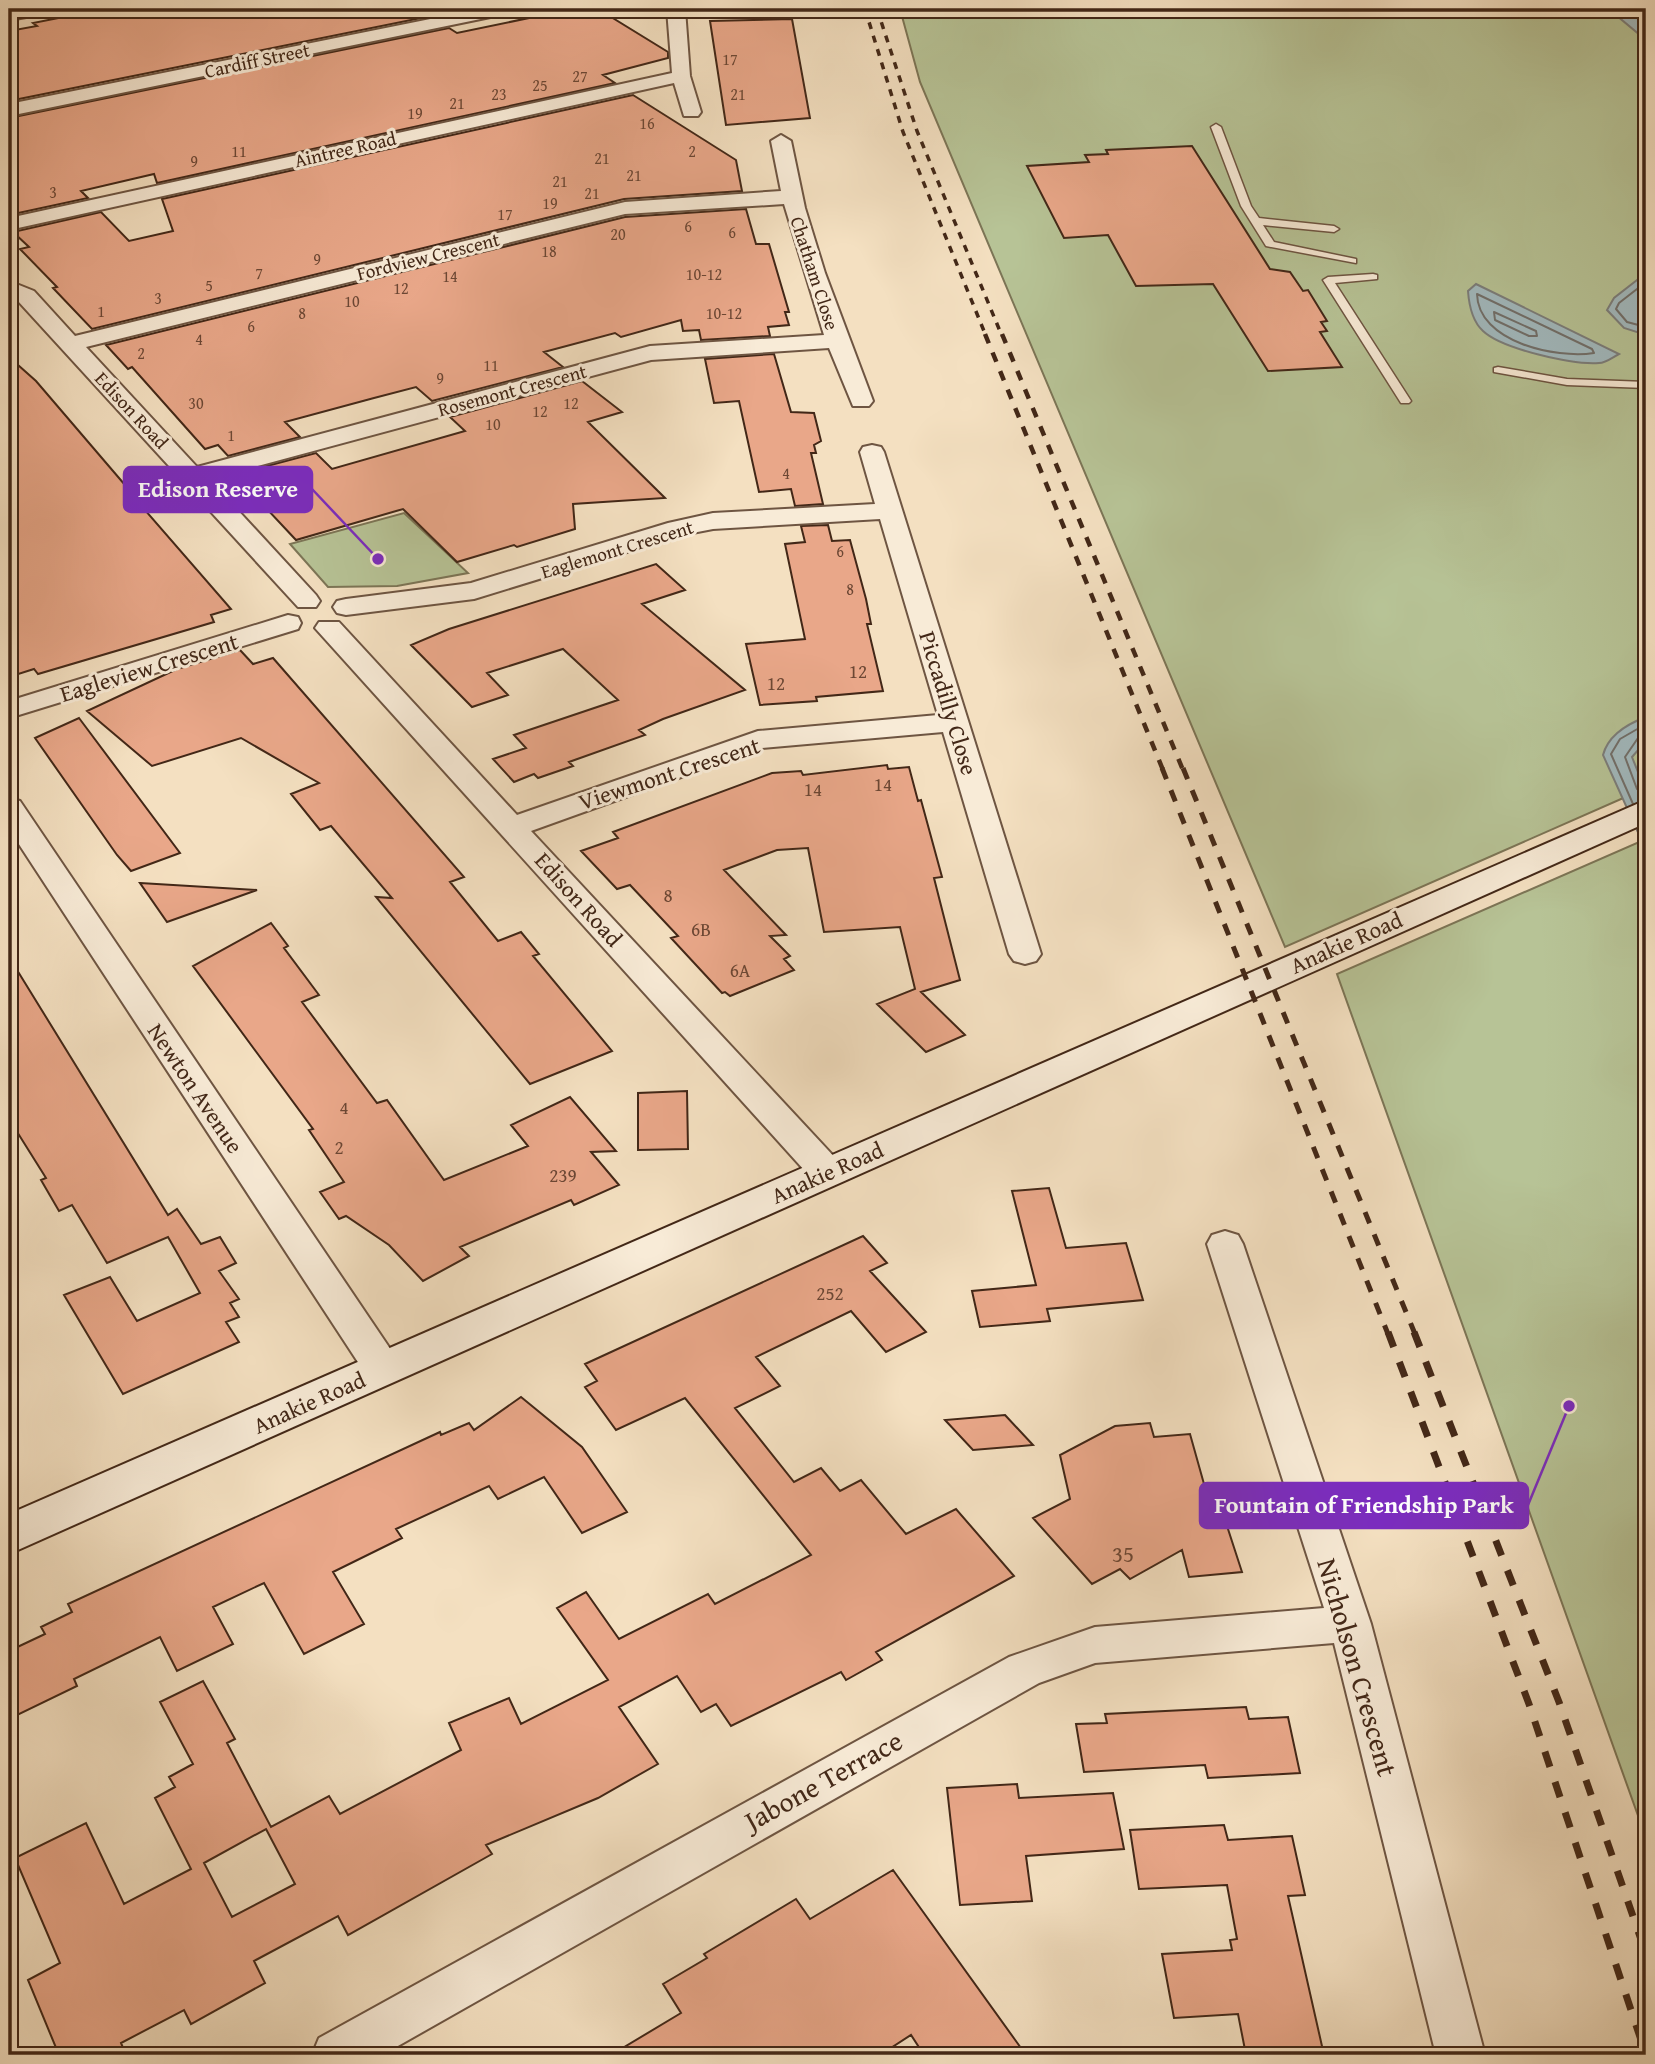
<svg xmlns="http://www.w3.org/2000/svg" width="1655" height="2064" viewBox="0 0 1655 2064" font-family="'Gentium Book Plus',serif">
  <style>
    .green { fill: #b7c396; stroke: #7c7556; stroke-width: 2 }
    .water { fill: #a2babf; stroke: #7c7f7c; stroke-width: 2 }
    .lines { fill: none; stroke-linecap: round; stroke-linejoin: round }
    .shore { stroke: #72706b; stroke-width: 2 }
    .building { fill: #e9a789; stroke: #422717; stroke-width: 2; fill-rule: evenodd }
    .service-casing { stroke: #6e5542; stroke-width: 3 }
    .minor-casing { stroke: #6e5542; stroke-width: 4 }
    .secondary-casing { stroke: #422717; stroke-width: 4 }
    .service { fill: #f8ebd7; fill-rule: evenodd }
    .minor { fill: #f8ebd7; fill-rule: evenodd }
    .secondary { fill: #f8ebd7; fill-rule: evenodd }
    .rail-far3 { stroke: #422717; stroke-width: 3.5; stroke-dasharray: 7 7; stroke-linecap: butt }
    .rail-far2 { stroke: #422717; stroke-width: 4.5; stroke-dasharray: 10 10; stroke-linecap: butt }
    .rail-far1 { stroke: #422717; stroke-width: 5; stroke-dasharray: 12 12; stroke-linecap: butt }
    .rail { stroke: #422717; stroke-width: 7; stroke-dasharray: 16 16; stroke-linecap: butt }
    .labels { text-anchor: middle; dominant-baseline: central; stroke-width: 6; stroke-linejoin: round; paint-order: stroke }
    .far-number-label { font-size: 16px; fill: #6c4734 }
    .far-street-label { font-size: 19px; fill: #422717; stroke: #f8ebd7 }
    .number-label { font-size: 19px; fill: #6c4734 }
    .street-label { font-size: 23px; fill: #422717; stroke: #f8ebd7 }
    .near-number-label { font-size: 23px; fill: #6c4734 }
    .near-street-label { font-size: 28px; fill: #422717; stroke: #f8ebd7 }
    .leader { fill: none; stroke: #7b2cbf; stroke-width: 2.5 }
    .callout-dot { fill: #7b2cbf; stroke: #f8ebd7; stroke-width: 2.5 }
    .callout { fill: #7b2cbf; stroke: #7b2cbf; stroke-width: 2.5 }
    .callout-label { font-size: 24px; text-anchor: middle; font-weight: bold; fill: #fff }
  </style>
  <rect width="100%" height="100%" fill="#f4e0c1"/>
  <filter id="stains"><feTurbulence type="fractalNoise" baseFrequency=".00286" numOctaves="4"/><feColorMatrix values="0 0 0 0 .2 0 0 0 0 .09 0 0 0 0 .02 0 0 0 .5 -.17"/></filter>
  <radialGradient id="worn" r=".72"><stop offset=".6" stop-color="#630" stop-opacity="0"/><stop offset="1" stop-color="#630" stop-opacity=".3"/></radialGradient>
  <path class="green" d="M900 9H1646V788L1285 947 920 82Z
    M404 513 468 573 397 586 328 587 290 544Z
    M1646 839V1838L1337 974Z"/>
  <path class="water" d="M1594 9H1632L1646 14V40L1617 16Z
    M1646 273V335L1624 328 1607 310 1614 298Z
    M1476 284 1619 354C1613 357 1606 363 1599 363 1573 365 1502 349 1483 331 1472 321 1469 305 1468 291Z
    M1646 717V741L1632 757 1646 792V850L1603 755C1608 736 1627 724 1646 717Z"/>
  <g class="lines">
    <path class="shore" d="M1646 282 1619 303 1616 309 1627 322 1646 327
      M1477 294 1592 349 1594 353C1556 359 1478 342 1477 294Z
      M1494 312 1536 331 1537 336H1529L1495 320Z
      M1646 736 1638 738 1625 757 1637 789 1646 793
      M1633 804 1611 754 1620 739 1646 724"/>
  </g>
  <path class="building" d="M104 9H420L431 16 9 101V31L37 26 33 23Z
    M572 9H598L668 52V58L603 75 615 83 157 183 154 174 81 191 88 198 9 215V118L449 28 457 33Z
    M792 19 810 118 726 125 710 21Z
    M633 95 736 160 742 191 624 199 92 329 53 288 57 287 20 249 29 247 13 232 101 212 129 241 173 231 162 199Z
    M1192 146 1270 269 1290 272 1303 291 1308 290 1327 321 1321 322 1327 331 1320 332 1342 367 1268 371 1213 284 1136 286 1108 235 1064 238 1027 166 1089 162 1085 155 1108 154 1106 150Z
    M746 209 756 244H769L789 312H785L789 325 768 327 770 336 701 340 699 330 683 331 681 320 621 337 615 333 544 352 563 367 432 401 416 387 374 398 285 422 300 437 228 456 218 445 205 449 132 367 128 369 106 345 625 217Z
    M774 354 791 412 814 413 821 441 814 445 816 453H811L823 504 795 506 791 489 759 492 739 401 714 403 705 359Z
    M9 357 36 381 131 492 125 495 138 502 231 609 211 615 214 622 38 674 34 669 9 677Z
    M582 381 622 412 588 422 665 498 573 504 575 529 517 547 514 545 457 562 403 509 296 540 266 508 275 506 244 472 316 453 332 469 465 431 450 417Z
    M828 525 832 541 850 540 866 599 871 624H867L883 691 816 697 817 701 760 705 746 644 805 639 785 544 805 542 801 526Z
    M656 564 685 590 642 604 745 690 663 719 639 730 645 735 569 762 573 766 538 778 534 774 514 782 493 759 526 748 514 735 618 700 563 649 487 673 508 695 472 707 411 645 449 629Z
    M240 650 253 664 273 658 464 877 450 882 498 941 521 932 539 954 533 956 612 1051 530 1084 376 897 392 898 331 826 320 830 291 794 319 783 241 738 152 766 87 711 177 669Z
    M79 718 180 853 131 871 117 855 35 738Z
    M887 765 888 769 909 767 918 801 921 800 942 877 934 878 960 980 921 992 965 1035 926 1052 877 1004 915 989 900 927 824 932 808 848 777 850 724 870 786 935 770 936 790 956 784 959 794 970 730 996 725 992 722 993 671 938 678 936 630 885 617 889 581 851 618 838 613 832 772 773 801 771 803 775Z
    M140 883 257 890 167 922Z
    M271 923 288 946 284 948 319 995 302 1002 377 1103 387 1100 444 1180 528 1146 511 1125 570 1097 616 1151 591 1152 619 1185 574 1205 571 1200 460 1247 469 1256 423 1281 389 1245 346 1216 339 1219 320 1192 344 1182 309 1130 313 1129 193 966Z
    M9 957 168 1215 177 1209 201 1244 220 1237 236 1263 219 1271 239 1299 230 1303 239 1317 226 1322 239 1342 123 1394 64 1295 110 1277 137 1321 200 1293 168 1237 107 1263 72 1205 59 1211 41 1180 46 1178 9 1119Z
    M687 1091 688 1149 638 1150V1093Z
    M1049 1188 1066 1248 1126 1243 1143 1300 1047 1309 1050 1321 980 1327 972 1291 1036 1285 1012 1191Z
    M863 1236 887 1263 870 1271 926 1332 886 1352 851 1311 756 1357 780 1386 735 1408 794 1482 821 1468 840 1491 861 1480 906 1534 956 1509 1014 1576 876 1652 882 1660 846 1680 841 1672 731 1726 716 1704 701 1712 677 1676 619 1707 658 1764 598 1798 486 1845 492 1854 348 1935 338 1916 254 1961 265 1983 191 2024 184 2010 121 2043 126 2055H59L28 1980 60 1963 15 1858 86 1823 124 1904 191 1869 155 1798 175 1787 169 1777 193 1764 160 1702 203 1681 235 1739 227 1743 271 1827 329 1796 340 1814 461 1750 449 1723 509 1698 521 1724 608 1680 557 1608 586 1592 619 1639 708 1594 715 1604 811 1555 685 1398 616 1430 585 1387 597 1381 585 1364ZM266 1829 295 1884 232 1917 204 1863Z
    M521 1397 582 1447 627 1512 582 1533 544 1477 498 1499 489 1486 396 1529 402 1538 333 1572 364 1624 304 1654 264 1583 213 1607 233 1644 177 1671 160 1637 74 1679 77 1686 9 1719V1651L45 1634 41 1627 72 1612 68 1604 440 1432 441 1435 469 1423 474 1430Z
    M1005 1415 1033 1445 973 1450 945 1420Z
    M1150 1423 1154 1437 1190 1434 1204 1484 1213 1483 1242 1572 1189 1577 1182 1550 1130 1579 1120 1569 1092 1584 1033 1518 1070 1499 1060 1455 1115 1426Z
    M1246 1707 1249 1719 1288 1717 1300 1773 1208 1778 1205 1765 1084 1772 1076 1724 1107 1723 1105 1714Z
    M1017 1784 1019 1798 1113 1793 1124 1849 1026 1856 1032 1901 960 1905 947 1788Z
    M1224 1825 1228 1840 1292 1836 1305 1895 1288 1896 1324 2055H1246L1238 2014 1174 2018 1162 1954 1232 1950 1230 1940 1237 1939 1227 1885 1139 1889 1130 1830Z
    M893 1870 1026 2055H924L911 2035 880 2055H611L681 2013 663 1984 707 1958 704 1954 796 1899 810 1919Z"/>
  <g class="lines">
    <defs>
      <path id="service" d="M1216 124 1221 127 1251 206 1259 218 1334 226 1339 229 1334 232 1263 225 1274 242 1356 259V263L1266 246 1241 206 1211 127Z
        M1373 274 1377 275V279L1335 283 1411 401 1409 403H1401L1323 280 1328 277Z
        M1498 367 1567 379 1646 382V388L1567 385 1494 372V368Z"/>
      <path id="minor" d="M52 9 49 13 9 20V10Z
        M480 9H514L505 14 9 116V104Z
        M667 9H685L690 76 701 112 698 116H684L674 83 9 230V218L672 73Z
        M781 135 791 141 805 208 825 273 873 401 869 406H853L829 348 651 360 209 479 316 595 320 601 316 607H298L18 301 9 296V281L34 291 75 336 625 202 781 191 771 141ZM784 204 824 335 650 346 197 467 86 347 625 214Z
        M872 445 881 447 884 452 1041 954 1036 961 1025 964 1014 961 1009 954 943 732 762 748 531 831 840 1163 845 1172 840 1181 827 1184 814 1181 315 628 319 622H339L517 815 758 731 938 715 880 519 713 529 682 535 474 599 346 615 337 613 333 607 337 601 346 599 471 583 668 523 713 513 875 504 860 452 863 447Z
        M288 615 298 617 301 623 298 629 9 718V701Z
        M9 798 20 801 397 1359 402 1369 397 1379 383 1384 369 1379 9 829Z
        M1225 1231 1238 1235 1243 1244 1371 1624 1485 2055H1436L1334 1643 1095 1663 1039 1683 382 2055H312L319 2038 1009 1657 1095 1627 1324 1608 1207 1244 1212 1235Z"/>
      <path id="secondary" d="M1646 800V823L9 1554V1514Z"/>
    </defs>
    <use href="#service" class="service-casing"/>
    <use href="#minor" class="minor-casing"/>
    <use href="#secondary" class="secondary-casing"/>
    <use href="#service" class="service"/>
    <use href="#minor" class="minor"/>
    <use href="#secondary" class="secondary"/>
    <path class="rail-far3" d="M865 9 903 132 986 336
      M877 9 917 131 1002 336"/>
    <path class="rail-far2" d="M985 334 1163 770
      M1002 334 1183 770"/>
    <path class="rail-far1" d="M1162 768 1388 1334
      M1183 768 1415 1334"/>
    <path class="rail" d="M1388 1332 1529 1704 1646 2055
      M1414 1332 1559 1702 1646 1954"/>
  </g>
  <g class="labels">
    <g class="far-number-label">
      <text x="730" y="59">17</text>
      <text x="580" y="76">27</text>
      <text x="540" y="85">25</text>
      <text x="499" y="94">23</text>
      <text x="738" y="94">21</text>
      <text x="457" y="103">21</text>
      <text x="415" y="113">19</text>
      <text x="647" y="123">16</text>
      <text x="239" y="151">11</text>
      <text x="692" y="151">2</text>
      <text x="602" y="158">21</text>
      <text x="194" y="161">9</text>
      <text x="634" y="175">21</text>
      <text x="560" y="181">21</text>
      <text x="53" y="192">3</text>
      <text x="592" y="193">21</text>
      <text x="550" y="203">19</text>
      <text x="505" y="214">17</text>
      <text x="688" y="226">6</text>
      <text x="732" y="232">6</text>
      <text x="618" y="234">20</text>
      <text x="549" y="251">18</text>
      <text x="317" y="259">9</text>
      <text x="259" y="273">7</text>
      <text x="704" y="274">10-12</text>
      <text x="450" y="276">14</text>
      <text x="209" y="285">5</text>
      <text x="401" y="288">12</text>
      <text x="158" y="298">3</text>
      <text x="352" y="301">10</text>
      <text x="101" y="311">1</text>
      <text x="302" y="313">8</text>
      <text x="724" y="313">10-12</text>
      <text x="251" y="326">6</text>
      <text x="199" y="339">4</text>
      <text x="141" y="353">2</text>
      <text x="491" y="365">11</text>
      <text x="440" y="378">9</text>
      <text x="196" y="403">30</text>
      <text x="571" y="403">12</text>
      <text x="540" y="411">12</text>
      <text x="493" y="424">10</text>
      <text x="231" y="435">1</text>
      <text x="786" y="473">4</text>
      <text x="840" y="551">6</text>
      <text x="850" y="589">8</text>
    </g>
    <g class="far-street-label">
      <text transform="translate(257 60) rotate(-12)">Cardiff Street</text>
      <text transform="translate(345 149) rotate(-13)">Aintree Road</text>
      <text transform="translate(428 256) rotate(-14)">Fordview Crescent</text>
      <text transform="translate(815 273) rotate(72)">Chatham Close</text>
      <text transform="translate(512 390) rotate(-15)">Rosemont Crescent</text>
      <text transform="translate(132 410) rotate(47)">Edison Road</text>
      <text transform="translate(617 549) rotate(-17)">Eaglemont Crescent</text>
    </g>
    <g class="number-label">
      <text x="858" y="671">12</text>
      <text x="776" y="683">12</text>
      <text x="883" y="784">14</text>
      <text x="813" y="789">14</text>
      <text x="668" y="895">8</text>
      <text x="701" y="929">6B</text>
      <text x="740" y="970">6A</text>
      <text x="344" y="1107">4</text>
      <text x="339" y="1147">2</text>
      <text x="563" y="1175">239</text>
      <text x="830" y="1293">252</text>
    </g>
    <g class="street-label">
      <text transform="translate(149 667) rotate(-17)">Eagleview Crescent</text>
      <text transform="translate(949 703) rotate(73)">Piccadilly Close</text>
      <text transform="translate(669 773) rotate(-18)">Viewmont Crescent</text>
      <text transform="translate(579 899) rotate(48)">Edison Road</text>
      <text transform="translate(1346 942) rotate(-24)">Anakie Road</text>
      <text transform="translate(196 1088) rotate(56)">Newton Avenue</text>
      <text transform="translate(827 1172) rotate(-24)">Anakie Road</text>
      <text transform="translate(309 1402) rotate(-24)">Anakie Road</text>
    </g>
    <g class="near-number-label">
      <text x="1123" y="1553">35</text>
    </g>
    <g class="near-street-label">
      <text transform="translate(1358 1667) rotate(74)">Nicholson Crescent</text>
      <text transform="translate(823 1780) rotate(-29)">Jabone Terrace</text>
    </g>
  </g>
  <path class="leader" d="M378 559L312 489M1569 1406L1528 1505"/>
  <g class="callout-dot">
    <circle cx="378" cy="559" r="7"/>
    <circle cx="1569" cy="1406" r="7"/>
  </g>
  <g class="callout">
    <rect x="124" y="467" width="188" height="45" rx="7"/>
    <rect x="1200" y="1483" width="328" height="45" rx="7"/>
  </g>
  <g class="callout-label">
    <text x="218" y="497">Edison Reserve</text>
    <text x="1364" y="1513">Fountain of Friendship Park</text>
  </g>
  <rect width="1655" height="2064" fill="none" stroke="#f4e0c1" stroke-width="35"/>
  <rect x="10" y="10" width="1634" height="2043" fill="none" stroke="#422717" stroke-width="3.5"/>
  <rect x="18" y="18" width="1620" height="2029" fill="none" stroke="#422717" stroke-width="2"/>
  <rect width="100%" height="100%" filter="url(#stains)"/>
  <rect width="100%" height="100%" fill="url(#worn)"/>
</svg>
